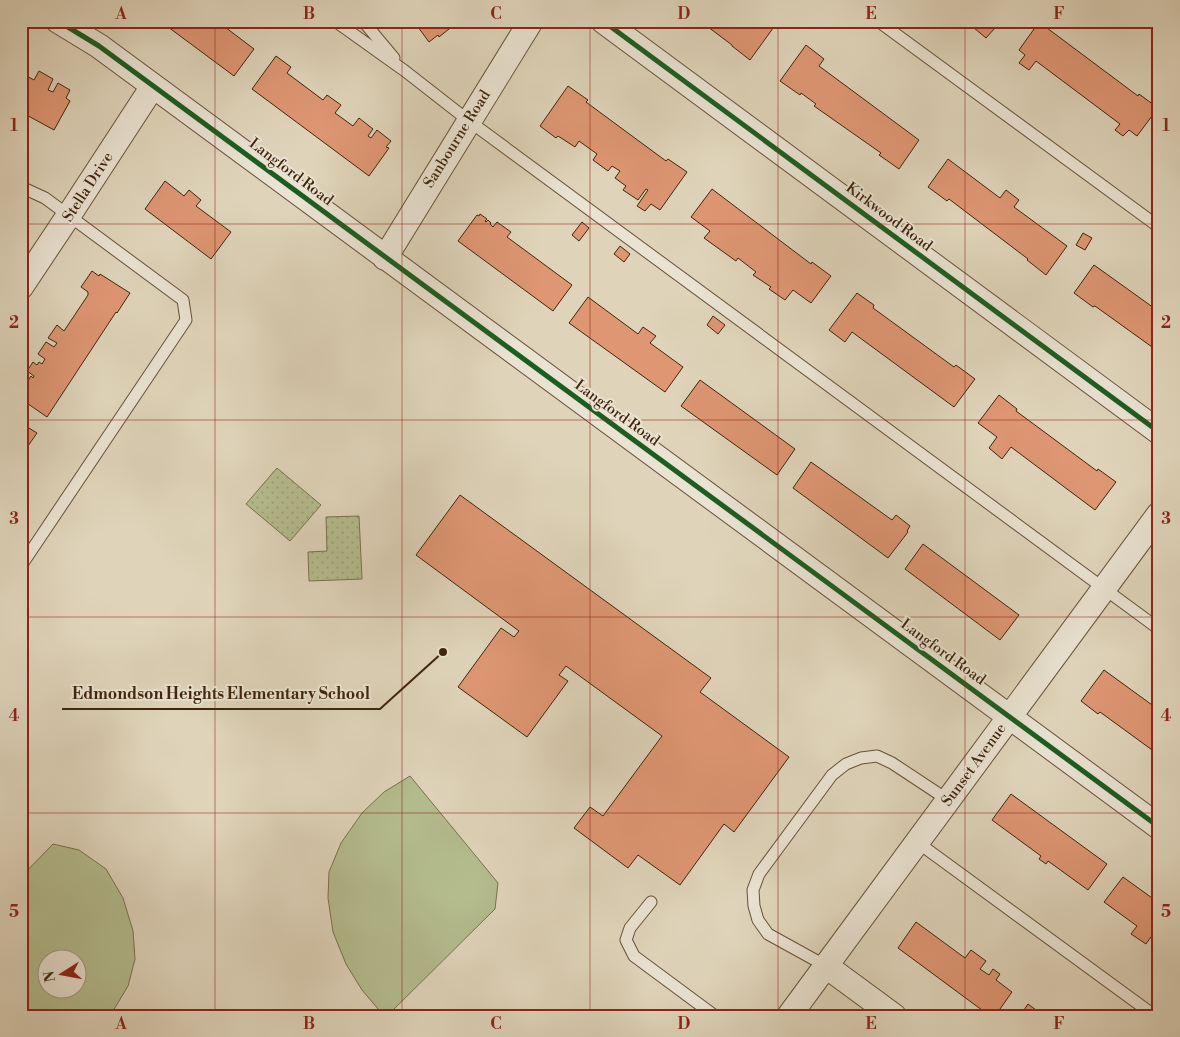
<svg xmlns="http://www.w3.org/2000/svg" width="1180" height="1037" viewBox="0 0 1180 1037" font-family="'Libre Bodoni',serif">
  <style>
    .park { fill: url(#park-dots); stroke: #7a704d }
    .garden { fill: #b4bc8e; stroke: #7a704d; fill-rule: evenodd }
    .building { fill: #de9673; stroke: #3f250c }
    .lines { fill: none; stroke-linecap: round; stroke-linejoin: round }
    .lane-casing { stroke: #675138; stroke-width: 13 }
    .street-casing { stroke: #675138; stroke-width: 26 }
    .lane { stroke: #eae3d2; stroke-width: 11 }
    .street { stroke: #eae3d2; stroke-width: 24 }
    .cycleway-casing { stroke: #eae3d2; stroke-width: 8 }
    .cycleway { stroke: #1b5e20; stroke-width: 5 }
    .grid { fill: none; stroke: #8f2418; stroke-width: 1; stroke-opacity: 0.55 }
    .labels { text-anchor: middle; dominant-baseline: central; stroke-width: 4; stroke-linejoin: round; paint-order: stroke }
    .street-label { font-size: 15px; fill: #3f250c; stroke: #eae3d2 }
    .leader { fill: none; stroke: #3f250c; stroke-width: 2 }
    .callout-dot { fill: #3f250c; stroke: #eae3d2; stroke-width: 2 }
    .callout-label { font-size: 16px; text-anchor: middle; font-weight: bold; fill: #3f250c; stroke: #eae3d2; stroke-width: 4; stroke-linejoin: round; paint-order: stroke }
    .neatline { fill: none; stroke: #8f2418; stroke-width: 2 }
    .grid-label { font-size: 16px; text-anchor: middle; font-weight: bold; fill: #8f2418 }
  </style>
  <defs>
    <pattern id="park-dots" width="8" height="8" patternUnits="userSpaceOnUse" patternTransform="scale(1.25)"><rect width="8" height="8" fill="#b4bc8e"/><path d="M2 2h.1M6 6h.1" fill="none" stroke="#9ca179" stroke-width="1.8" stroke-linecap="round"/></pattern>
  </defs>
  <rect width="100%" height="100%" fill="#dfd4ba"/>
  <filter id="stains"><feTurbulence type="fractalNoise" baseFrequency=".004" numOctaves="4"/><feColorMatrix values="0 0 0 0 .2 0 0 0 0 .09 0 0 0 0 .02 0 0 0 .5 -.17"/></filter>
  <radialGradient id="worn" r=".72"><stop offset=".6" stop-color="#630" stop-opacity="0"/><stop offset="1" stop-color="#630" stop-opacity=".3"/></radialGradient>
  <path class="park" d="M277 468 321 505 290 541 246 504Z
    M359 516 362 579 309 581 308 552 327 551 326 517Z"/>
  <path class="garden" d="M410 776 498 883 495 909 387 1016H384L362 990 346 964 333 932 328 898 329 872 341 843 362 813 384 792Z
    M53 844 79 850 106 869 123 898 133 931 135 959 128 986 110 1016H21V877ZM48 960H78V990H48Z"/>
  <path class="building" d="M160 21H217L254 49 234 76Z
    M426 21H459L439 37 438 35 429 42 418 27Z
    M700 21H772L776 24 750 60 732 46V45Z
    M968 21H987L995 28 986 38 967 22Z
    M1039 22 1138 96 1139 94 1158 108 1137 136 1129 130 1123 136 1115 130 1120 124 1036 61 1029 70 1019 63 1025 55 1019 50Z
    M806 45 824 59 819 66 919 140 899 169 879 155 881 153 814 106 816 104 801 93 800 95 780 81Z
    M276 56 291 67 287 73 323 100 327 95 341 105 335 113 353 126 359 118 373 129 368 136 371 138 377 130 391 141 386 147 389 148 369 176 252 89Z
    M39 71 53 79 48 90 53 92 58 83 70 90 66 98 70 101 54 130 21 112V73L34 80Z
    M568 86 588 100 586 102 590 105 666 161 668 159 687 172 660 210 651 204 645 211 637 206 648 190 646 189 638 200 623 190 626 186 615 178 620 171 612 166 608 171 593 160 597 154 579 141 575 147 558 136 556 138 540 126Z
    M948 159 1000 198 1006 190 1019 200 1014 207 1067 246 1046 275 1027 260 1028 259 949 199 947 201 928 187Z
    M165 181 184 196 189 190 201 200 196 206 231 232 211 259 145 209Z
    M712 189 811 264 812 262 831 276 811 303 793 290 785 300 769 289 771 287 753 275 756 272 738 258 736 261 704 238 710 231 691 217Z
    M480 214 487 219 485 221 486 222 488 220 491 223 490 224 493 227 497 222 511 232 507 237 572 285 553 311 458 241 477 215 479 216Z
    M582 222 589 228 579 241 572 235Z
    M1083 233 1092 238 1085 250 1076 245Z
    M620 246 630 254 624 262 614 254Z
    M1094 265 1154 308 1158 302 1159 303V352L1095 306 1093 307 1074 293Z
    M92 271 99 276 100 274 130 293 117 313 116 312 47 417 21 399V391L31 376 33 378 34 376 27 371 33 362 37 365 39 362 42 364 45 359 38 354 46 342 54 347 57 343 48 338 57 325 64 331 88 295V292L81 287Z
    M857 293 874 305 873 308 954 367 956 365 975 379 954 407 852 332 845 342 829 330Z
    M588 297 638 334 643 327 656 336 650 343 683 367 665 392 569 323Z
    M713 316 725 325 718 334 707 325Z
    M700 380 795 449 777 475 681 406Z
    M999 395 1017 409 1016 411 1097 471 1098 469 1116 482 1095 510 1011 447 1002 459 989 448 997 437 978 423Z
    M21 423 37 433 21 456Z
    M811 462 892 520 896 515 910 526 907 531 908 532 888 558 793 488Z
    M460 495 711 678 700 692 789 757 734 832 724 824 680 885 638 855 628 868 574 828 590 807 603 816 662 736 566 666 559 675 568 681 527 737 458 687 501 628 514 637 519 631 416 555Z
    M923 544 1019 615 1000 640 905 569Z
    M1104 670 1159 710V755L1100 712 1098 714 1081 701Z
    M1011 794 1107 864 1088 890 1048 861 1046 864 1039 859 1041 856 992 820Z
    M1123 877 1159 903V942L1151 937 1146 944 1131 934 1137 926 1104 902Z
    M916 922 965 958 971 950 986 961 980 969 989 975 993 969 1000 974 996 980 1012 992 995 1016H990L898 948Z
    M1028 1004 1044 1016H1020Z"/>
  <g class="lines">
    <defs>
      <path id="lane" d="M335 21 405 71 469 121 1159 629
        M363 21 394 58
        M878 21 1159 227
        M21 187 45 198 183 300 186 320 21 566
        M917 842 1155 1016
        M651 902 630 928 626 940 634 956 715 1016
        M826 966 768 934 758 920 754 906 753 890 759 874 832 775 846 764 861 758 877 756 892 763 948 800"/>
      <path id="street" d="M58 21 99 46 1159 827
        M603 21 1159 432
        M385 258 531 21
        M21 287 69 215 153 86
        M826 966 894 1016
        M789 1016 1159 514"/>
    </defs>
    <use href="#lane" class="lane-casing"/>
    <use href="#street" class="street-casing"/>
    <use href="#lane" class="lane"/>
    <use href="#street" class="street"/>
    <defs>
      <path id="cycleway" d="M58 21 99 46 1159 827
        M603 21 1159 432"/>
    </defs>
    <use href="#cycleway" class="cycleway-casing"/>
    <use href="#cycleway" class="cycleway"/>
  </g>
  <path class="grid" d="M215 21V1016M402 21V1016M590 21V1016M778 21V1016M965 21V1016M21 224H1159M21 420H1159M21 617H1159M21 813H1159"/>
  <g class="labels">
    <g class="street-label">
      <text transform="translate(457 139) rotate(-58)">Sanbourne Road</text>
      <text transform="translate(291 172) rotate(37)">Langford Road</text>
      <text transform="translate(88 187) rotate(-57)">Stella Drive</text>
      <text transform="translate(889 217) rotate(37)">Kirkwood Road</text>
      <text transform="translate(617 413) rotate(36)">Langford Road</text>
      <text transform="translate(943 652) rotate(36)">Langford Road</text>
      <text transform="translate(974 765) rotate(-54)">Sunset Avenue</text>
    </g>
  </g>
  <path class="leader" d="M443 652L380 709H62"/>
  <circle class="callout-dot" cx="443" cy="652" r="5"/>
  <g class="callout-label">
    <text x="221" y="699">Edmondson Heights Elementary School</text>
  </g>
  <rect width="1180" height="1037" fill="none" stroke="#dfd4ba" stroke-width="55"/>
  <g transform="translate(62 974) rotate(259)"><circle r="24" fill="#eae3d2" stroke="#a69783"/>
  <path d="M0-4L9 19L0 12L-9 19Z" fill="#8f2418"/>
  <text y="-8" font-size="14" font-weight="bold" text-anchor="middle" fill="#3f250c">N</text>
  </g>
  <rect x="28" y="28" width="1124" height="982" class="neatline"/>
  <g class="grid-label">
    <text x="121" y="19">A</text>
    <text x="309" y="19">B</text>
    <text x="496" y="19">C</text>
    <text x="684" y="19">D</text>
    <text x="871" y="19">E</text>
    <text x="1059" y="19">F</text>
    <text x="14" y="131">1</text>
    <text x="1166" y="131">1</text>
    <text x="14" y="328">2</text>
    <text x="1166" y="328">2</text>
    <text x="14" y="524">3</text>
    <text x="1166" y="524">3</text>
    <text x="14" y="721">4</text>
    <text x="1166" y="721">4</text>
    <text x="14" y="917">5</text>
    <text x="1166" y="917">5</text>
    <text x="121" y="1029">A</text>
    <text x="309" y="1029">B</text>
    <text x="496" y="1029">C</text>
    <text x="684" y="1029">D</text>
    <text x="871" y="1029">E</text>
    <text x="1059" y="1029">F</text>
  </g>
  <rect width="100%" height="100%" filter="url(#stains)"/>
  <rect width="100%" height="100%" fill="url(#worn)"/>
</svg>
